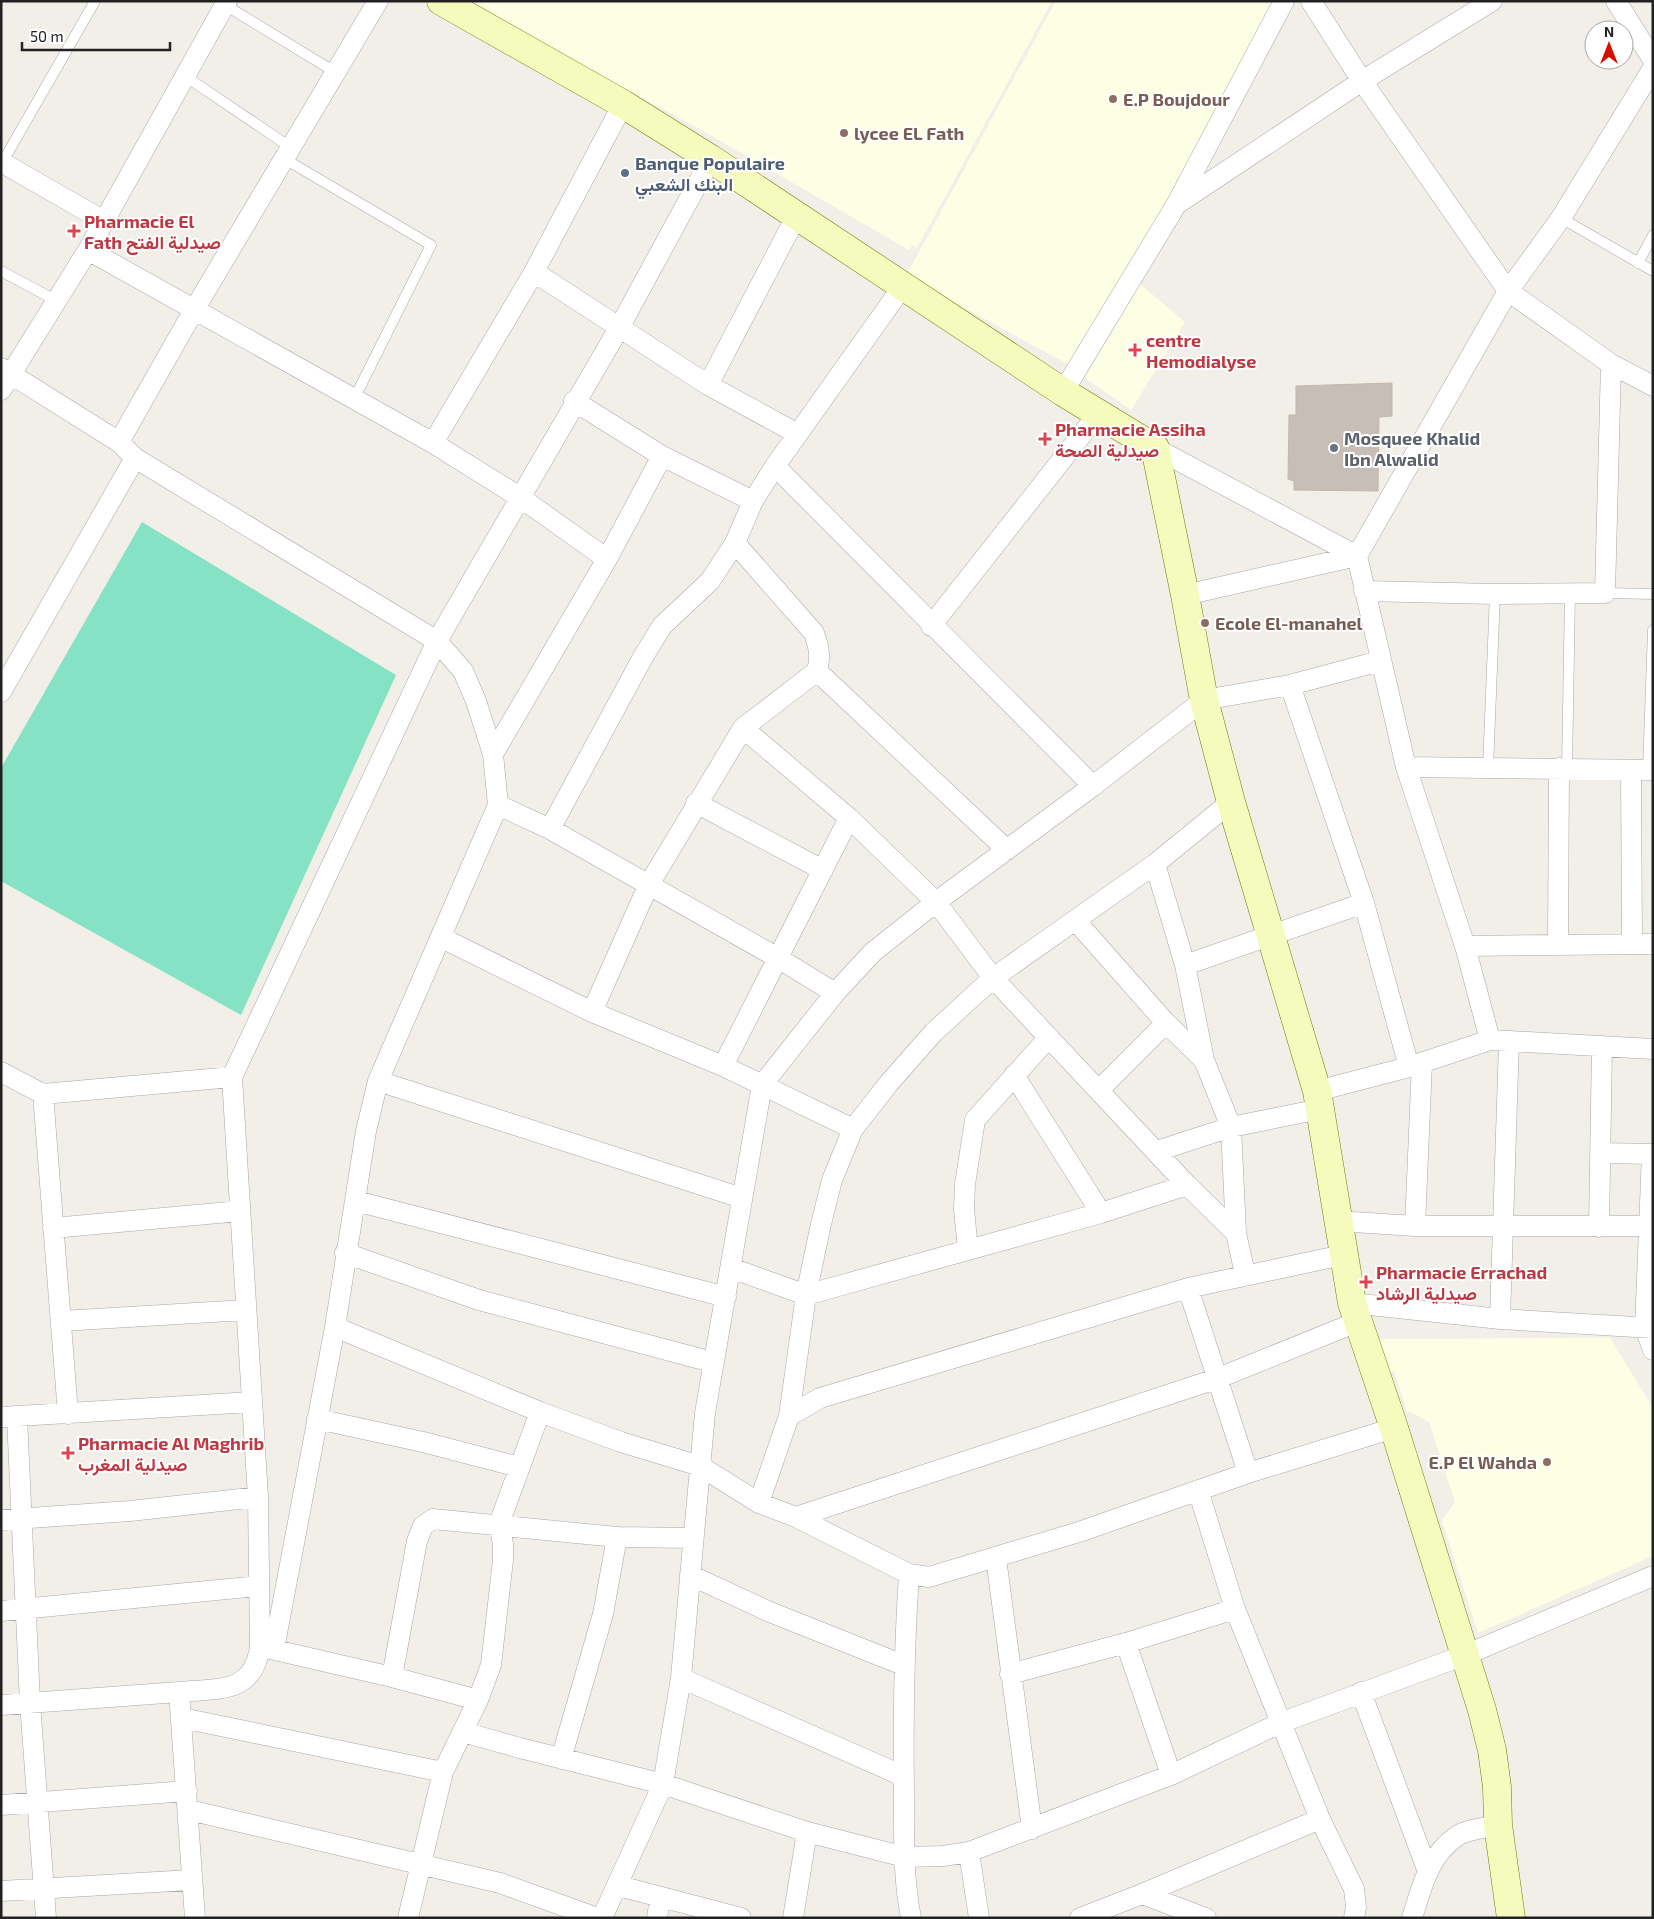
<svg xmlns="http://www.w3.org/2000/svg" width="1654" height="1919" viewBox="0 0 1654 1919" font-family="'Exo 2',Vazirmatn,sans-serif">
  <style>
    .education { fill: #fdffe4 }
    .pitch { fill: #85e2c5 }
    .building { fill: #c7bfb7; stroke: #c4b7aa }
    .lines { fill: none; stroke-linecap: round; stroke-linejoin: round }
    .lane-casing { stroke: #a8a8a8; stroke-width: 11 }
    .street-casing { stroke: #a8a8a8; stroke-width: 21 }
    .secondary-casing { stroke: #697f02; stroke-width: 29 }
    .lane { stroke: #fff; stroke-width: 10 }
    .street { stroke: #fff; stroke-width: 20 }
    .secondary { stroke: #f4fbbd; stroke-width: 28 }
    .education-dot { fill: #8d6e63; stroke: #fff; stroke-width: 2 }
    .service-dot { fill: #5c6f8a; stroke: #fff; stroke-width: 2 }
    .health-dot { fill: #e0444e; stroke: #fff; stroke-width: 2 }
    .worship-dot { fill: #6b7280; stroke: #fff; stroke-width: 2 }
    .labels { text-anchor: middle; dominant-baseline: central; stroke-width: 4; stroke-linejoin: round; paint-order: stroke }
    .education-label { font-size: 18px; font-weight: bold; fill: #785e54; stroke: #fff; text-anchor: start }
    .service-label { font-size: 18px; font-weight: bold; fill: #4e5e75; stroke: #fff; text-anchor: start }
    .health-label { font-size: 18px; font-weight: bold; fill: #be3a42; stroke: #fff; text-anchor: start }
    .worship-label { font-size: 18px; font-weight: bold; fill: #5b616d; stroke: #fff; text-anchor: start }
  </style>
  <rect width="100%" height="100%" fill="#f2efe8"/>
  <path class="education" d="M465 1H1052L917 248 912 245 909 250 705 132Z
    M1056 1H1276L1075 368 906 276Z
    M1140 284 1185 322 1131 410 1085 378Z
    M1610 1338 1653 1408V1556L1478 1633 1442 1521 1455 1502 1429 1422 1407 1411 1394 1371 1384 1374 1370 1339Z"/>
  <path class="pitch" d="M142 522 396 675 241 1015 1 881V768Z"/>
  <path class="building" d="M1392 383V416L1379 417 1378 491 1294 490V481L1288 479 1289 415H1296V386Z"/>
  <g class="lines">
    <defs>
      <path id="lane" d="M225 5 335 72
        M185 76 290 147
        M283 158 431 245 354 399
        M2 163 95 1
        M1561 218 1653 271
        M1638 263 1653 235
        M1 271 57 301
        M1605 593 1653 594
        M1488 768 1495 594
        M1567 768 1570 593
        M1648 770 1653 630"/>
      <path id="street" d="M1311 1 1362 81 1508 291 1611 364 1653 386
        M1616 1 1653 60
        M1 162 104 221
        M1177 204 1362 81 1492 1
        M88 250 433 443 521 498 607 559
        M534 272 708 385 798 434
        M1 368 119 442 135 458 1 692
        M708 385 797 215
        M1 390 88 250 227 1
        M1063 392 1176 205 1284 1
        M574 401 662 456 753 501
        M119 442 194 310 378 1
        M433 443 534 272 623 104
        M1155 448 1357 556 1406 767 1465 946 1490 1040 1653 1049
        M135 458 437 641 463 671 476 701 493 754 498 805 378 1081 366 1131 335 1327 274 1649
        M775 466 1093 786
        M1364 591 1495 594 1605 593 1611 364
        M1185 595 1357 556 1508 291 1561 218 1653 68
        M931 626 1098 414
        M817 671 1007 850
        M1290 685 1364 903 1409 1067
        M493 754 607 559 662 456
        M1406 767 1653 770
        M1631 770 1632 944
        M696 803 823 870
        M498 805 550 829 778 958 835 993
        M550 829 643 657 662 626 710 581 735 543 753 501 775 466 903 286
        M1155 864 1185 965 1204 1060 1231 1127 1236 1233 1245 1274
        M1075 920 1166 1023 1204 1060
        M442 938 592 1012 723 1066 853 1129
        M1558 944 1559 768
        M1465 946 1653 944
        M1185 965 1364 903
        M592 1012 648 886 743 728 817 671C821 657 819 647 814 633L735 543
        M723 1066 849 818
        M1 1072 43 1094 232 1077
        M1014 1075 1101 1213
        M378 1081 742 1198
        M1099 1090 1166 1023
        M1317 1091 1409 1067 1490 1040
        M43 1094 68 1414
        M1157 1151 1231 1127 1320 1109
        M1601 1153 1653 1154
        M1652 1154 1645 1328 1653 1350
        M356 1201 726 1297
        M1337 1221 1415 1226H1649
        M1415 1226 1422 1062
        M1599 1227 1602 1046
        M53 1228 240 1211
        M1236 1233 1187 1185 993 978 936 902 1093 786 1204 700 1290 685 1380 661
        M968 1250 964 1209 965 1184 975 1120 1049 1037
        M345 1253 479 1300 712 1362
        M731 1268 806 1295 1101 1213 1187 1185
        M1188 1288 1248 1473
        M1352 1303 1500 1319 1653 1328
        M1500 1319 1509 1041
        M61 1321 246 1310
        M335 1327 540 1412 621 1442 700 1466 759 1503 796 1517 909 1574 929 1577 1079 1532 1248 1473 1394 1428
        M789 1416 806 1295 821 1224 832 1180 853 1129 889 1083 934 1032 993 978 1155 864 1231 802
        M1 1417 252 1402
        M17 1417 30 1703 46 1918
        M317 1419 423 1442 519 1467
        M1198 1490 1235 1609 1320 1819 1354 1889 1356 1907 1354 1918
        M759 1503 789 1416 820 1398 1188 1288 1343 1255
        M796 1517 1216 1379 1357 1322
        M1 1520 130 1511 258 1497
        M996 1558 1032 1829
        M909 1574C904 1649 903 1721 904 1796 904 1836 903 1878 911 1918
        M690 1575 770 1612 903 1665
        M1 1611 258 1586
        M1126 1643 1171 1775
        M262 1647 392 1677 478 1700
        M1010 1674 1126 1643 1235 1609
        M392 1677 417 1541 423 1526 433 1519 617 1537 693 1538
        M681 1678 903 1776
        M1361 1692 1427 1869
        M1 1705 179 1692
        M182 1718 443 1772
        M463 1732 520 1748 663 1784 807 1832 905 1857 943 1856 969 1852 1171 1775 1280 1723 1465 1655 1653 1576
        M561 1759 603 1614 617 1537
        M1 1805 187 1791
        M189 1810 500 1883 597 1918
        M969 1852 979 1918
        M619 1886 741 1918
        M1 1891 191 1880
        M1142 1894 1206 1918
        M195 1918 179 1692C217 1688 253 1695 260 1647L258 1497 232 1077 437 641 619 328 711 159
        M408 1918 443 1772 478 1700 491 1665 503 1560V1544L499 1524 540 1412
        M602 1918 663 1784 681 1678 705 1413 762 1085 835 993 873 952 936 902 849 818 743 728
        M657 1918 660 1898
        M793 1918 807 1832
        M1080 1918 1142 1894 1320 1819
        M1412 1918C1422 1887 1428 1856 1457 1836 1467 1829 1486 1828 1498 1825"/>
      <path id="secondary" d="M441 1 623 104 711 159 1063 392 1155 448 1185 595 1204 700 1231 802 1317 1091 1352 1303 1394 1428 1482 1710 1492 1750 1497 1787 1498 1825 1511 1918"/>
    </defs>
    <use href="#lane" class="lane-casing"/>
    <use href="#street" class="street-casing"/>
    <use href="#secondary" class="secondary-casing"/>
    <use href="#lane" class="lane"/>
    <use href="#street" class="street"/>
    <use href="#secondary" class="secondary"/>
  </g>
  <g class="education-dot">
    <circle cx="1113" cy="99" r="5"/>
    <circle cx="844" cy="133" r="5"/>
    <circle cx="1205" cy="623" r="5"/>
    <circle cx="1547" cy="1462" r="5"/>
  </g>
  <circle class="service-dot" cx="625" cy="173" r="5"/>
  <g class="health-dot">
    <path d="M71.5 223.5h5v5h5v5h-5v5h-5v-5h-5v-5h5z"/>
    <path d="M1132.5 342.5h5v5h5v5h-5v5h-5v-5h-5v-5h5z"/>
    <path d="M1042.5 431.5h5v5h5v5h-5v5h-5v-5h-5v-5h5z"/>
    <path d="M1363.5 1274.5h5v5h5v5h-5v5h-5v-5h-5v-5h5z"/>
    <path d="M65.5 1445.5h5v5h5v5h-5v5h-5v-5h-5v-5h5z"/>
  </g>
  <circle class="worship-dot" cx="1334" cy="448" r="5"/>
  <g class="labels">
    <g class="education-label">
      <text x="1123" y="99">E.P Boujdour</text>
      <text x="854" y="133">lycee EL Fath</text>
      <text x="1215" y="623">Ecole El-manahel</text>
      <text x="1537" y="1462" text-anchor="end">E.P El Wahda</text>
    </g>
    <g class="service-label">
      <text x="635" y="163">Banque Populaire<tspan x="635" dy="21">البنك الشعبي</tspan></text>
    </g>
    <g class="health-label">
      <text x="84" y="221">Pharmacie El<tspan x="84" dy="21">Fath صيدلية الفتح</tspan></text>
      <text x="1146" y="340">centre<tspan x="1146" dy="21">Hemodialyse</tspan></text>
      <text x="1055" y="429">Pharmacie Assiha<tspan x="1055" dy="21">صيدلية الصحة</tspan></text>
      <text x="1376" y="1272">Pharmacie Errachad<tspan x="1376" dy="21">صيدلية الرشاد</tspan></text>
      <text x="78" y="1443">Pharmacie Al Maghrib<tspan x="78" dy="21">صيدلية المغرب</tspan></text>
    </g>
    <g class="worship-label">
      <text x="1344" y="438">Mosquee Khalid<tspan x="1344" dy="21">Ibn Alwalid</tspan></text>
    </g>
  </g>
  <rect width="1654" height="1919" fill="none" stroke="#212121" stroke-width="5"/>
  <g transform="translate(1609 45)"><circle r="24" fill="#ffffff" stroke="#a6a6a6"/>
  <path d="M0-4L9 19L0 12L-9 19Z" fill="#d30f00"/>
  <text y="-8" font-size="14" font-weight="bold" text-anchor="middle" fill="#212121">N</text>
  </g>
  <path d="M22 42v8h148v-8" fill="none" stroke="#212121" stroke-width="2.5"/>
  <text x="30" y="42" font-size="15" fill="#212121" stroke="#ffffff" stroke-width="4" paint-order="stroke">50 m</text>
</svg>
